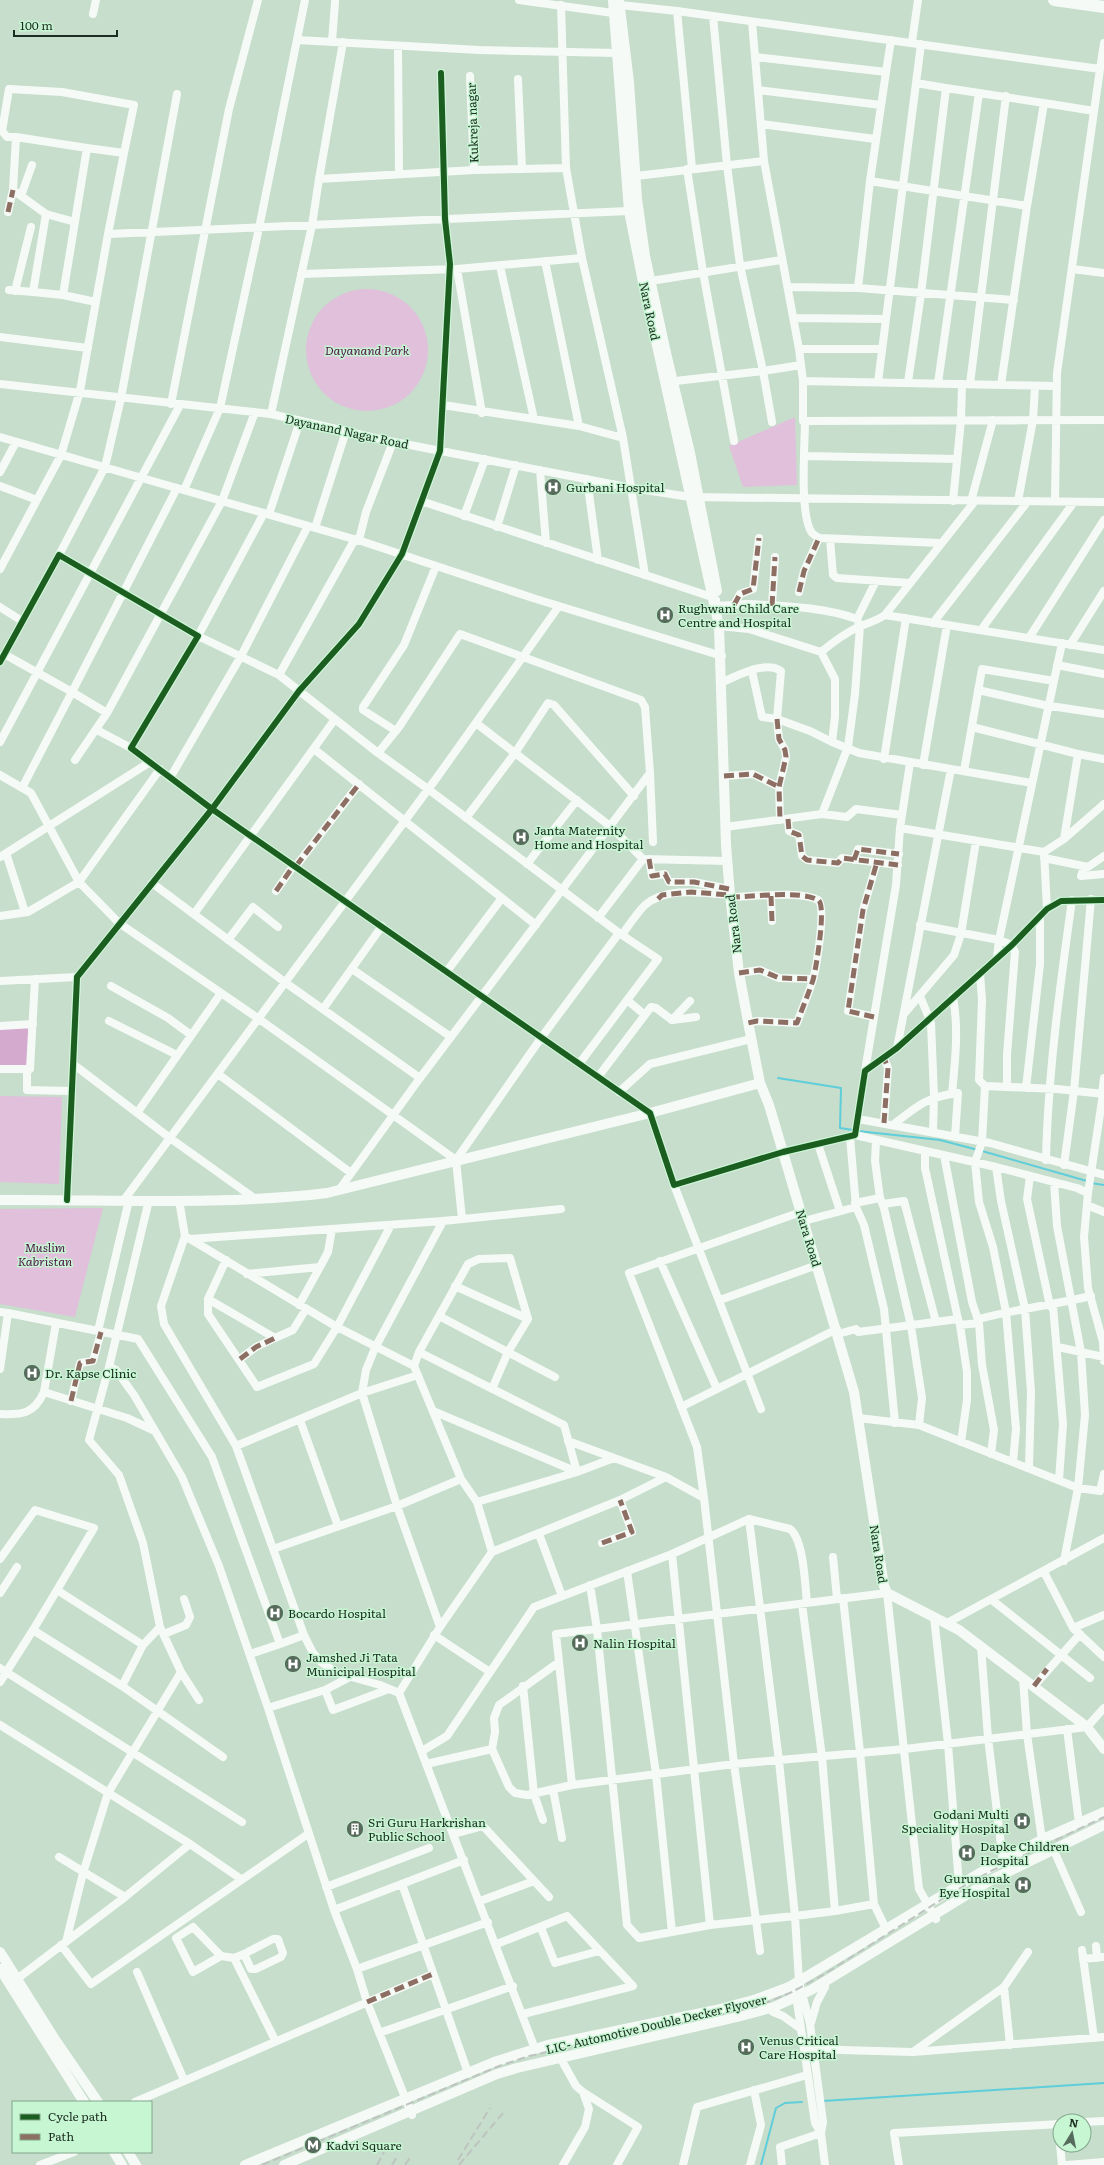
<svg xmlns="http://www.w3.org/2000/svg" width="1104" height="2165" viewBox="0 0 1104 2165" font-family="Literata,serif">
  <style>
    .green { fill: #e0c0db }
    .forest { fill: #d4abcf }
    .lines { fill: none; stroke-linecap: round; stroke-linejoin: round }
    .stream { stroke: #5fcdda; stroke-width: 2 }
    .minor { stroke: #f6faf7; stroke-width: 8 }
    .major { stroke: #f6faf7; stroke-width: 10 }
    .highway { stroke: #f6faf7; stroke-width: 12 }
    .rail { stroke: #bec4bf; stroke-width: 2; stroke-dasharray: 8 4; stroke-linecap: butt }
    .quiet { stroke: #8d6e63; stroke-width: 5; stroke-dasharray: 10 5; stroke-linecap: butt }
    .cycleway-casing { stroke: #c7f6d3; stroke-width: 8 }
    .cycleway { stroke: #1b5e20; stroke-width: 6 }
    .labels { text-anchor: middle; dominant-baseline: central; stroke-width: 3; stroke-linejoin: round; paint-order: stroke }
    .street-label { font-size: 12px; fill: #1b2d20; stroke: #c7f6d3 }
    .park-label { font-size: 12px; font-style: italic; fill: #4e1348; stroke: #c7f6d3 }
    .poi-label { font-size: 12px; fill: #1b2d20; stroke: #c7f6d3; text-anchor: start }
  </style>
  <rect width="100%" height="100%" fill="#c6decb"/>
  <path class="green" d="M306 350a61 61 0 1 1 122 0a61 61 0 1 1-122 0Z
    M795 417 797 485 743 487 729 446Z
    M0 1096 62 1097 59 1184 0 1182Z
    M103 1208 75 1317 0 1304V1209Z"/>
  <path class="forest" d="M28 1027V1066L0 1065V1029Z"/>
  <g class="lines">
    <path class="stream" d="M778 1078 841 1088 840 1128 853 1130
      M858 1131 940 1140 978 1150
      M982 1151 1087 1181
      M1091 1183 1104 1185
      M823 2101 1104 2083
      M761 2165 776 2108 785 2103 802 2102"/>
    <path class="minor" d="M519 0 613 13
      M561 5 566 168
      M620 5 677 11 1100 69 1057 373 1055 501
      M677 11 692 168
      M93 14 96 0
      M752 22 764 161 799 349 803 381V421L1104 420
      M297 40 479 50 617 53
      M332 42 335 2
      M912 42 918 0
      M398 46 399 174
      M755 57 886 72 870 181
      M1100 69 1104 43
      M886 72 891 40
      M470 76 474 170
      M518 79 522 169
      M916 83 921 44
      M758 90 881 105
      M1044 103 1094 111
      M761 124 875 139
      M16 137H7L2 131 9 89 62 92 134 105 124 153
      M687 169 703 272 734 441
      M636 176 764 161
      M319 179 343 42
      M21 196 32 165
      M8 212 13 190
      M46 214 33 292 63 295
      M75 222 46 214 13 190 16 137 87 148
      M545 261 579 426
      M500 266 534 419
      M457 269 482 413
      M1072 269 1104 273
      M301 274 457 269 582 258
      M651 281 781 260
      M788 287 858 288
      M9 290 33 292
      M15 291 31 227
      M96 302 63 295 87 148 124 153 108 234
      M794 318 885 319
      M0 337 88 348
      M799 349H882
      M803 381 1056 386
      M667 382 763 371 740 265 727 165 713 16
      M878 382 916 83 946 88
      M908 382 921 294 946 88 979 93
      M938 383 979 93 1044 103 1027 206
      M0 384 271 414 384 440 632 488 690 497 1104 502
      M970 384 1006 96
      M1001 385 1027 206 870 181 858 288 1014 300
      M171 404 229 109 258 0
      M443 405 579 426 623 438
      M271 414 312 225 319 179 474 170 566 168 582 258 623 438 645 575
      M805 421C805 444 799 516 812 533 814 535 817 537 820 538L941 543
      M772 422 763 371 801 365
      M0 437 364 542 536 599 722 656
      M805 456 957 459
      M540 470 546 543
      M0 472 16 442
      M587 479 598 560
      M0 486 37 500
      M184 490 220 408 259 228 305 0
      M421 501 712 597 716 600
      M953 501 961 420 962 384
      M971 501 993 420
      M975 501 885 615 1104 650
      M1018 501 1033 420 1035 386
      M264 513 198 636 279 675 378 753 428 789 619 933 541 1038 456 1160 462 1219
      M269 514 300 421
      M464 516 485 459
      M497 527 516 465
      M315 528 346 431
      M830 539 833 575 837 578 910 583
      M359 540 366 512 393 442
      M59 555 105 467 121 398 177 94
      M0 569 61 455 80 391 108 234 629 211
      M799 592 804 571 819 538
      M715 605C725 607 737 604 748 604 785 606 823 607 857 619L860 626 855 694 848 747 822 814
      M734 605 740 594 753 589 759 538
      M772 606 775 557
      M0 607 22 621
      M857 619 876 581
      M933 623 1028 501
      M719 626 749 629 821 652 835 679V717L832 742 859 753 1032 783
      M981 630 1074 502
      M1029 638 1104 520
      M1070 645 1104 591
      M821 652C833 642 844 634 858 627 868 623 876 621 885 615
      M4 654 72 692 22 788
      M0 662 59 555 198 636 131 748 212 809 650 1113 674 1185 783 1152 855 1135 865 1071 897 1048 1012 945 1047 909 1061 901 1104 900
      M1057 665 1104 674
      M279 675 355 539
      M722 682C738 676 765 660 781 671L777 719 762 717 752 671
      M978 690 1044 705 1104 714
      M107 713 72 692 177 488
      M476 723 610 826 643 859 727 861
      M972 727 1078 754
      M97 730 131 748
      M396 731 363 710V707L404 645 436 566
      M0 742 180 405
      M314 749 536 925
      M884 759 906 618
      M75 760 107 713 222 501 255 412
      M910 763 900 828 1044 852
      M923 765 947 625
      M964 771 982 669 1054 681
      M650 773 653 842
      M0 775 31 793 79 882 119 923 259 1019 456 1160
      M724 776 753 774 779 787
      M170 778 241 656 308 526
      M466 818 515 753 548 703 554 705 634 796
      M788 819 789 831 799 835 802 856 807 860 838 863 842 858 898 865
      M780 820 779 787 786 757 785 750 779 739 777 719 810 731 832 742
      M725 827 822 814 847 817 856 809 902 815
      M1064 839 1104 804
      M6 853 25 912
      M0 857 150 762
      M1044 858 1088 867 1104 856
      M649 859 652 876 665 874 669 882H694L729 889
      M854 860 858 849 899 854
      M527 864 577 800
      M296 866 359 784
      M1084 867 1081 876 1104 874
      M152 883 286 983 420 1078 650 773 645 707 641 700 460 634 399 727 378 753
      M276 891 294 865
      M771 896 772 921
      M730 897C751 897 801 890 818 900 827 904 816 969 813 980 808 995 802 1009 797 1023L757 1021 748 1023
      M1047 909 1044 852 1064 839 1078 754 1104 759
      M194 914 335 719
      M0 916 28 912 79 882 160 769
      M598 918 643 859
      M920 925 999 940 1012 945 1015 952 1007 1055V1087
      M622 935C629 925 636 914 645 905 667 886 703 893 730 895
      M228 940 253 907 278 927
      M997 957 999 940 1062 643
      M352 969 451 1037
      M447 971 502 898
      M739 973 760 970 779 978 813 979
      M980 973 982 1000 979 1080 985 1086
      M0 981 77 977
      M111 986 168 1018 191 1035
      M920 996 931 1023 934 1096 933 1132
      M627 1000 645 1015
      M323 1009 382 926
      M904 1014 954 955 961 934 976 841
      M874 1017 848 1011 863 910 877 862
      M672 1020 696 1017
      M109 1021 177 1055
      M0 1026 33 1024
      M897 1048 951 769
      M73 1064 170 1138 254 1198
      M579 1064 658 959 619 933
      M0 1069H30L35 979
      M27 1069V1090L72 1091
      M865 1071 896 885 900 828
      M218 1074 351 1173
      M598 1077 651 1007 656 1008 672 1020 690 1001
      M1026 1088 1040 964V916
      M619 1092 650 1064 751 1039
      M952 1094C955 1061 959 1030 953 997
      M1102 1094 1104 1078
      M137 1113 221 993
      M858 1119 990 1143 1104 1175
      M884 1123 888 1068 884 1058
      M893 1125C917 1106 926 1097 958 1093L955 1137
      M855 1135 996 1167 1077 1188 1088 1193 1084 1237 1088 1288 1103 1342 1104 1361
      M876 1140 875 1161 880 1198
      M818 1144 840 1211
      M925 1151V1168L958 1319
      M944 1155 972 1302 979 1323 982 1365 994 1430 991 1454
      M1046 1160C1048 1073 1060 986 1072 900
      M1064 1165 1074 1091 1091 899
      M996 1167 1001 1201 1025 1309 1031 1392 1029 1468
      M1030 1176 1027 1199 1050 1306
      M1054 1182 1057 1226 1081 1352 1085 1415 1078 1488 1100 1491 1104 1474
      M674 1185 761 1409
      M339 1190 420 1078
      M1088 1193 1103 1094
      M67 1200 77 977 212 809 299 691 359 624 402 554 440 451 450 264 445 219 441 73
      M124 1200 438 776 559 606
      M149 1200 109 1367 116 1370 134 1395 182 1477 219 1566 268 1708 334 1910 357 1969 367 2002 412 2115
      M179 1200 185 1236 161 1306 164 1324 236 1446 362 1393 418 1375
      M855 1203 880 1198 884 1208 911 1326 922 1398 919 1425
      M883 1204 904 1201 936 1322
      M1087 1205 1104 1212
      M856 1207 864 1225 884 1309 895 1423
      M804 1221 856 1207 850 1137
      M185 1236 337 1327 414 1366 461 1479 477 1502 492 1552 440 1627
      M190 1239 443 1221 561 1209
      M226 1260 208 1299V1314L257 1387 314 1364 337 1327 391 1225
      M660 1261 717 1389
      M320 1267 328 1252 332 1229
      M247 1274 320 1267 299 1305
      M455 1286 528 1319
      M208 1299 275 1338 293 1330 306 1309
      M720 1300 817 1265
      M1053 1306 1063 1424 1059 1480
      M0 1312 8 1313 0 1369
      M8 1313 138 1339 212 1457 280 1644 304 1635 313 1653 321 1662 337 1673 380 1685 399 1693 440 1627 397 1506 362 1393 366 1370 375 1348 443 1221
      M439 1316 555 1377
      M56 1323 44 1392 127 1418 155 1431
      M960 1325 967 1372V1400L961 1442
      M98 1331 129 1200
      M838 1334 856 1329 858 1332 958 1319 960 1325 979 1323V1319C1016 1309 1053 1305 1091 1296
      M1058 1347 1104 1357
      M419 1352 564 1425 577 1472 614 1458
      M240 1359 256 1347 275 1338
      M414 1366 419 1352 468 1264 479 1259 510 1258 528 1319 508 1352 492 1389
      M109 1367 89 1440 119 1475 143 1543 160 1627
      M71 1401 80 1363 93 1361 101 1332
      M681 1407 837 1329
      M433 1411 577 1472 477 1502
      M0 1414C22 1415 34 1414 44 1392
      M858 1418 919 1425 1078 1488 1064 1561
      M300 1420 338 1526
      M568 1441 666 1477
      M236 1446 304 1635
      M1013 1462 1016 1429 1006 1312 993 1247 979 1202 975 1162 982 1142 985 1086 1057 1089 1104 1094
      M704 1498 697 1447 629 1273 801 1212
      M749 1519 790 1529C804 1540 805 1585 807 1603
      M539 1534 562 1596
      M602 1543 632 1532 620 1500
      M273 1549 397 1506 461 1479
      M492 1552 620 1500 666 1477 704 1498 734 1764 756 1920 795 1916 799 1982 810 2024 823 2122 821 2133 825 2165
      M672 1554 749 1519 779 1761 795 1916 835 1911
      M833 1557 837 1599
      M0 1559 35 1510 94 1528 57 1590
      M627 1571 656 1774 672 1932
      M1044 1572 1073 1628
      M590 1585 597 1629 627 1925 639 1938 710 1925
      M0 1593 17 1567
      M843 1598 860 1752 874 1904 886 1929
      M992 1600 1090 1678
      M802 1604 822 1757 835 1911 874 1904
      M1104 1615 1073 1628 1104 1657
      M934 1617 948 1744 959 1885
      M947 1623 1104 1538
      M164 1634 186 1625 190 1617 184 1599
      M434 1635 490 1672
      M143 1645 160 1627 181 1672
      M981 1646 988 1738 1003 1861
      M250 1654 280 1644
      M0 1668 242 1822
      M350 1677 325 1690 333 1710 389 1689
      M1023 1678 1027 1734 1042 1840
      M0 1682 33 1630
      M122 1686 143 1645 57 1590 33 1630 122 1686 223 1757
      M523 1686 534 1794 543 1820
      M1034 1686 1080 1634
      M399 1693 535 2049
      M268 1708 325 1690
      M0 1725 190 1844 125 1897 13 1982
      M1067 1729 1079 1823
      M492 1749 495 1732 494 1718 499 1705 559 1662
      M422 1751 447 1736 534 1607 672 1554 710 1925 756 1920 760 1951
      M426 1764 492 1749 509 1787 515 1793 527 1795 572 1785 734 1764 905 1749 1087 1727 1104 1708
      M572 1785 556 1634 887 1593 919 1889 936 1919
      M553 1789 562 1838
      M454 1834 483 1826 549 1897
      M190 1844 241 1879
      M1055 1853 1081 1912
      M59 1857 125 1897
      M402 1884 468 2073
      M326 1887 429 1848
      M480 1901 534 1881
      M334 1910 464 1860
      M541 1928 555 1963 599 1951
      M66 1942 83 1873 108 1793 181 1672 199 1700
      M497 1944 567 1916 633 1986 523 2014
      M61 1945 91 1984 308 1834
      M1096 1946 1097 1958
      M1082 1950 1094 2038
      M221 1956 193 1927 176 1938 193 1972 221 1956 234 1958 244 1954 251 1969H256L281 1957 283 1953 278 1939H273L244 1954
      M234 1958 275 2040
      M1083 1959 1104 1957
      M357 1969 488 1922
      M137 1972 184 2080
      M789 1987 797 2002 815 2123 821 2133
      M1004 1987 1010 2045
      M773 2012 783 2016 801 2029
      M811 2023 817 2002 825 1987
      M379 2033 513 1986
      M804 2049 913 2052 1104 2037
      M913 2052 1004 1987 1028 1952
      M561 2059 576 2086 583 2092 589 2109 585 2127 563 2165
      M583 2092 638 2127 617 2165
      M135 2102 433 1974
      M1084 2122 1104 2121
      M1058 2124 1062 2165
      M40 2165 74 2152
      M683 2165 697 2107 807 2075
      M750 2165 761 2125 754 2090
      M782 2165 780 2147 821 2133
      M899 2165 894 2133 1060 2124
      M1067 2165 1104 2162"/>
    <path class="major" d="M613 0 629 211 643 282 719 626 726 845 730 895 739 973 749 1027 760 1083 769 1105 854 1392 884 1586 887 1593 959 1630 1087 1727 1104 1749
      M619 0 629 82 637 199 645 256 666 353 690 453 717 591
      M0 1200C109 1199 219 1206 327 1193L650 1113 760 1083
      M0 1952 54 2038 98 2102
      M0 1969 84 2102
      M114 2152 122 2165
      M128 2152 136 2165
      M245 2165 494 2062 548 2045 716 2010 757 1999 789 1987 978 1874 1047 1837 1104 1812
      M284 2165 497 2074 517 2068 737 2017 774 2007 811 1990 991 1880 1104 1825"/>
    <path class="highway" d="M1054 0 1104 7"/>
    <path class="rail" d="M458 2160 490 2108
      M262 2165 499 2066 529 2056 756 2007 792 1992 823 1975 955 1891 993 1870 1104 1817
      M377 2165 384 2152
      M392 2165 398 2155
      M405 2165 411 2156
      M459 2165 503 2113"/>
    <path class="quiet" d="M8 212 13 190
      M799 592 804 571 819 538
      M734 605 740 594 753 589 759 538
      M772 606 775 557
      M777 719 779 739 785 750 786 757 779 787 780 820
      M724 776 753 774 779 787
      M788 819 789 831 799 835 802 856 807 860 838 863 842 858 898 865
      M649 859 652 876 665 874 669 882H694L729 889
      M854 860 858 849 899 854
      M296 866 359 784
      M276 891 294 865
      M771 896 772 921
      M730 897C751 897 801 890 818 900 827 904 816 969 813 980 808 995 802 1009 797 1023L757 1021 748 1023
      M658 899 662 895 691 892 730 895
      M739 973 760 970 779 978 813 979
      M874 1017 848 1011 863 910 877 862
      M884 1123 888 1068 884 1058
      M240 1359 256 1347 275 1338
      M71 1401 80 1363 93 1361 101 1332
      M602 1543 632 1532 620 1500
      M1034 1686 1047 1669
      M367 2002 433 1974"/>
    <defs>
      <path id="cycleway" d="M0 662 59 555 198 636 131 748 212 809 650 1113 674 1185 783 1152 855 1135 865 1071 897 1048 1012 945 1047 909 1061 901 1104 900
        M67 1200 77 977 212 809 299 691 359 624 402 554 440 451 450 264 445 219 441 73"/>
    </defs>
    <use href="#cycleway" class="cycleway-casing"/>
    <use href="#cycleway" class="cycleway"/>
  </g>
  <defs>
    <symbol id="hospital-disc" viewBox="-11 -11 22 22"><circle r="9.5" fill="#576b5c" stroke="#c7f6d3"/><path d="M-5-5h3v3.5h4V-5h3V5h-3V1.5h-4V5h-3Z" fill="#fff"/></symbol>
    <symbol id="building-disc" viewBox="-11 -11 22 22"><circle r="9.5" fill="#576b5c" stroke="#c7f6d3"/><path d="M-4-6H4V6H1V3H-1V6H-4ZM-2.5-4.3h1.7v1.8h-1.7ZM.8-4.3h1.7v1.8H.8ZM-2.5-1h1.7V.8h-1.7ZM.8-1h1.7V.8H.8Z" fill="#fff"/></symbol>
    <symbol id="metro-disc" viewBox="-11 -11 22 22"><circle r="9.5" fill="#576b5c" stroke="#c7f6d3"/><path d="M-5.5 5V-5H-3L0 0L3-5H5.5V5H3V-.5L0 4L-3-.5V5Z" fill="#fff"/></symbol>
  </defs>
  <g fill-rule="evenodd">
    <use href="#hospital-disc" x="543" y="477" width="20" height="20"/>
    <use href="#hospital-disc" x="655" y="605" width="20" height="20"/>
    <use href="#hospital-disc" x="511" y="827" width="20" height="20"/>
    <use href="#hospital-disc" x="22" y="1363" width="20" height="20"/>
    <use href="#hospital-disc" x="265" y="1603" width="20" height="20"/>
    <use href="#hospital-disc" x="570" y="1633" width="20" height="20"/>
    <use href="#hospital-disc" x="283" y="1654" width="20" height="20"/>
    <use href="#hospital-disc" x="1012" y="1811" width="20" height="20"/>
    <use href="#building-disc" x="345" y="1819" width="20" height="20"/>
    <use href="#hospital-disc" x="957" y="1843" width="20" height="20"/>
    <use href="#hospital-disc" x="1013" y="1875" width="20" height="20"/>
    <use href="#hospital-disc" x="736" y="2037" width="20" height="20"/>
    <use href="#metro-disc" x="303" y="2135" width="20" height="20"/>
  </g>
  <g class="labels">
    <g class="street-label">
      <text transform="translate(472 123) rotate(-92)">Kukreja nagar</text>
      <text transform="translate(650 311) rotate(78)">Nara Road</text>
      <text transform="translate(347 431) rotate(12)">Dayanand Nagar Road</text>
      <text transform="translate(733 924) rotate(-97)">Nara Road</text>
      <text transform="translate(809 1238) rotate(73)">Nara Road</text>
      <text transform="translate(879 1554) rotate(81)">Nara Road</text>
      <text transform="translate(656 2024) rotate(-13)">LIC- Automotive Double Decker Flyover</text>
    </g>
    <g class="park-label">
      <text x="367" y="350">Dayanand Park</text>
      <text x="45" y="1247">Muslim<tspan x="45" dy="14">Kabristan</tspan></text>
    </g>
    <g class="poi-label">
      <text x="566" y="487">Gurbani Hospital</text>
      <text x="678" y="608">Rughwani Child Care<tspan x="678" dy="14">Centre and Hospital</tspan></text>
      <text x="534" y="830">Janta Maternity<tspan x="534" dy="14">Home and Hospital</tspan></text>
      <text x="45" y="1373">Dr. Kapse Clinic</text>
      <text x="288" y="1613">Bocardo Hospital</text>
      <text x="593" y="1643">Nalin Hospital</text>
      <text x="306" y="1657">Jamshed Ji Tata<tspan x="306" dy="14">Municipal Hospital</tspan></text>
      <text x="1009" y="1814" text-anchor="end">Godani Multi<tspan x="1009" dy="14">Speciality Hospital</tspan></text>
      <text x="368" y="1822">Sri Guru Harkrishan<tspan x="368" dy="14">Public School</tspan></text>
      <text x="980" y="1846">Dapke Children<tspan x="980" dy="14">Hospital</tspan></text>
      <text x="1010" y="1878" text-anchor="end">Gurunanak<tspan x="1010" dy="14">Eye Hospital</tspan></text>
      <text x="759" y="2040">Venus Critical<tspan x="759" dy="14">Care Hospital</tspan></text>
      <text x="326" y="2145">Kadvi Square</text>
    </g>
  </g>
  <rect x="12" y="2101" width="140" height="52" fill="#c7f6d3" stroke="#82a68b"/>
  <rect x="20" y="2114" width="20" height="6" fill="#1b5e20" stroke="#82a68b"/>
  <text x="48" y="2121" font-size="12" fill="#1b2d20">Cycle path</text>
  <rect x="20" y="2134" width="20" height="6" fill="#8d6e63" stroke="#82a68b"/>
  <text x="48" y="2141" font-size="12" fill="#1b2d20">Path</text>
  <g transform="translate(1072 2133) rotate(10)"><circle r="19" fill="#c7f6d3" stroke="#82a68b"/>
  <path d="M0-3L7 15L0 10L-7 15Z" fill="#576b5c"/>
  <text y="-6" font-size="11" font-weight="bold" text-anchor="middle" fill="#1b2d20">N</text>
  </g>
  <path d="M14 30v6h103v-6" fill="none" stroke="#1b2d20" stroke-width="2"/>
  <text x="20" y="30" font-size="12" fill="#1b2d20" stroke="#c7f6d3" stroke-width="3" paint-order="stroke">100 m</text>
</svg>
